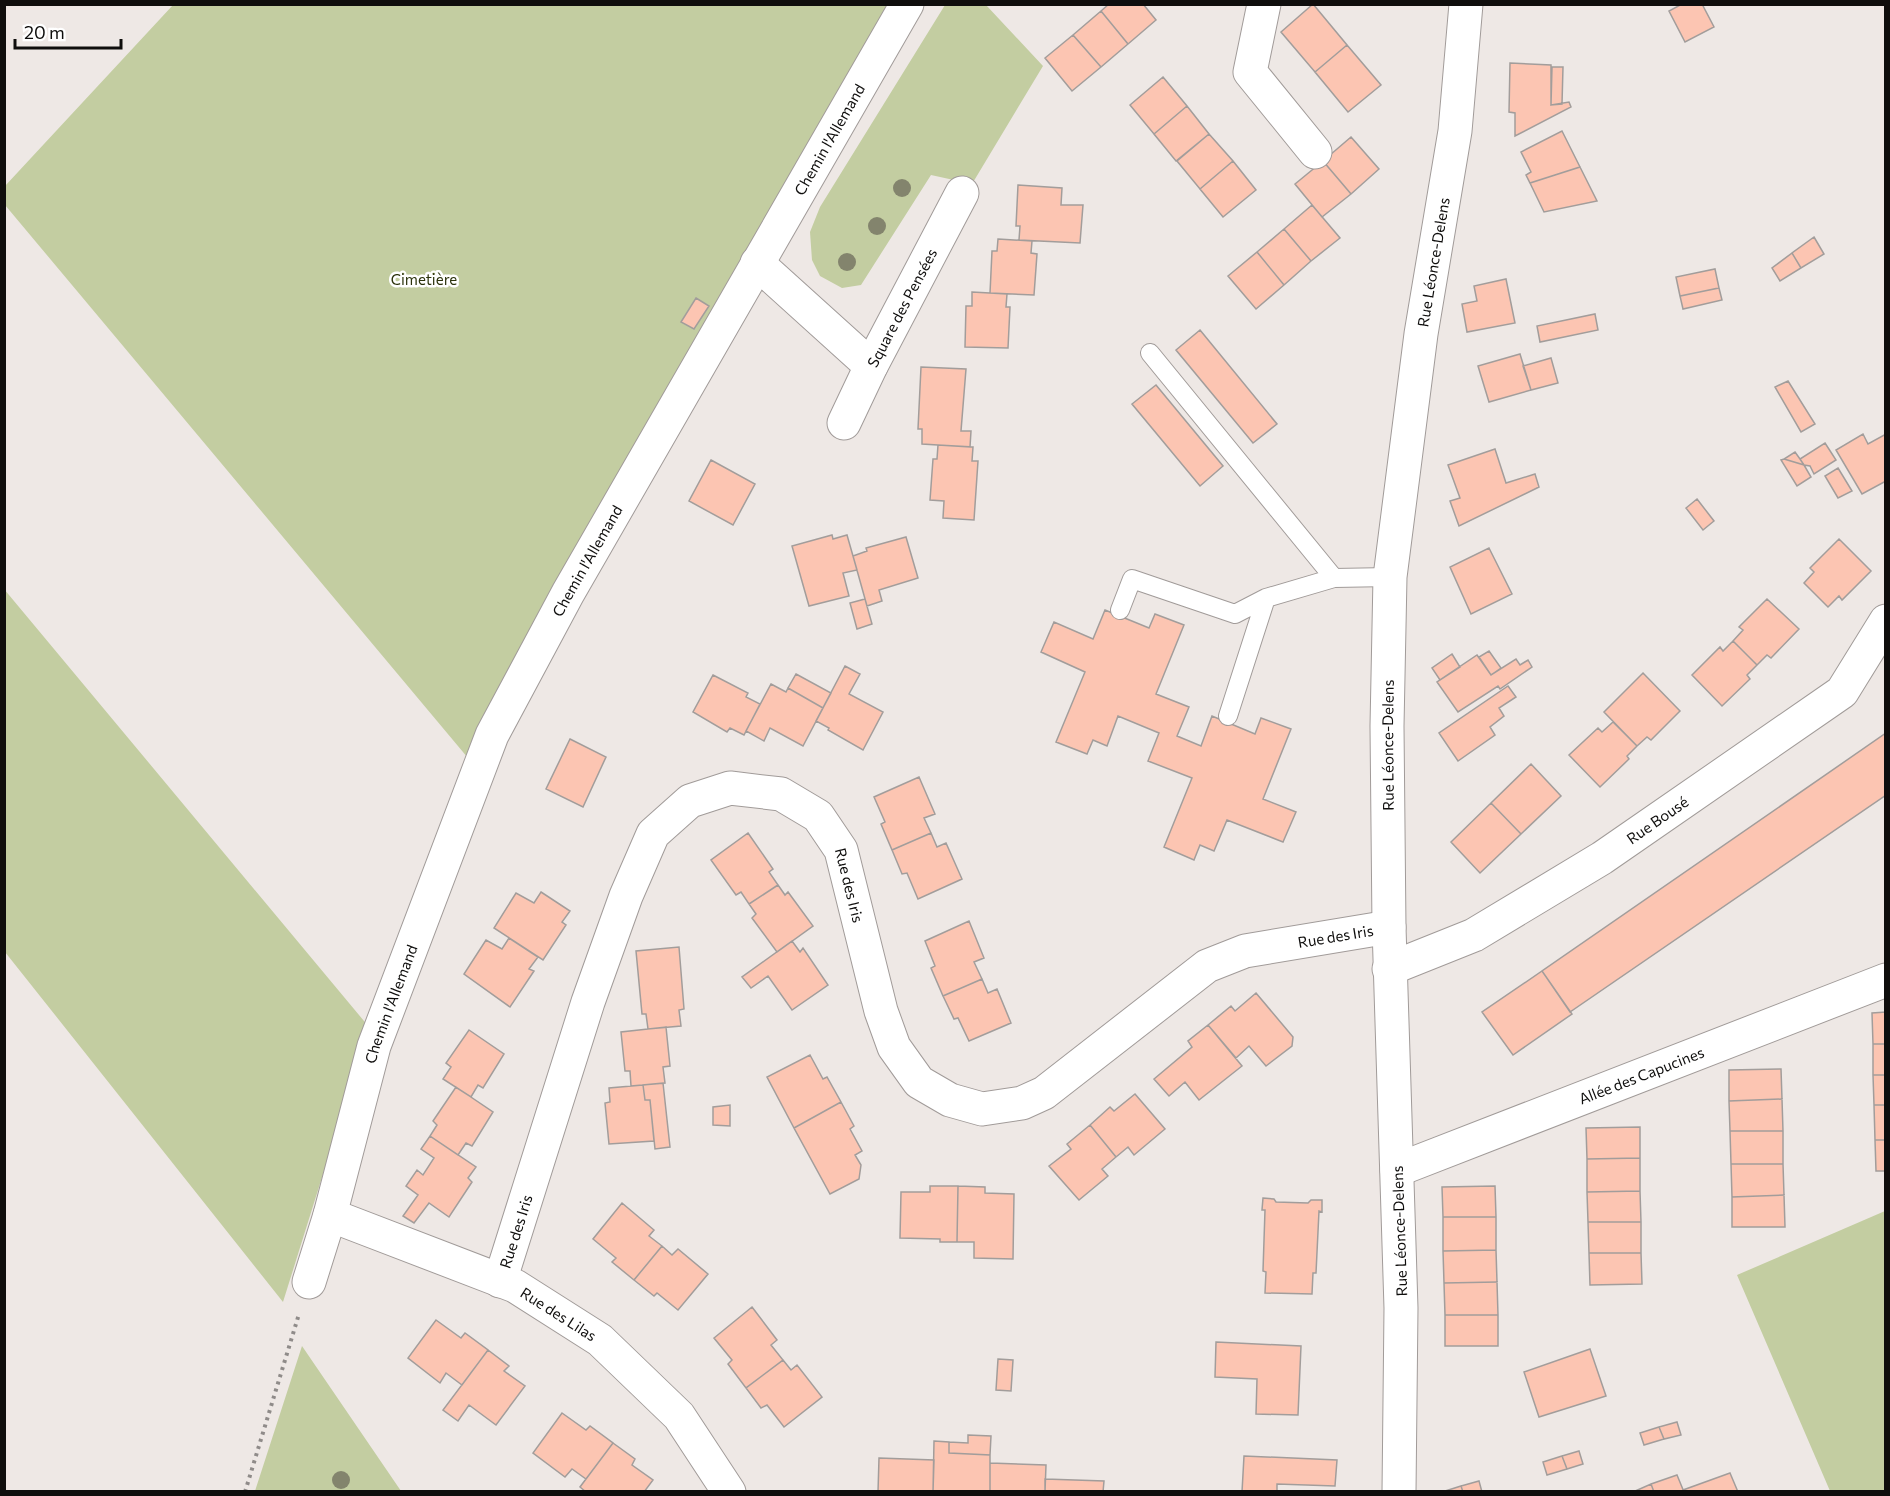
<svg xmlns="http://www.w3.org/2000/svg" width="1890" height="1496" viewBox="0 0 1890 1496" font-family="Commissioner,sans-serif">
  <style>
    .green { fill: #c3cda1 }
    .building { fill: #fcc5b2; stroke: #a29d9b; stroke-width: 1.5 }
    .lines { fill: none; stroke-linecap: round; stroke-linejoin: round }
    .lane-casing { stroke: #a19b99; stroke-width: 20 }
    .street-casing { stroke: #a19b99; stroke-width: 35 }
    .path { stroke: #8f8b89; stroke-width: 4; stroke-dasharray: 3 4.5; stroke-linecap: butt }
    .lane { stroke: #fff; stroke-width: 18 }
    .street { stroke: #fff; stroke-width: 33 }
    .tree { fill: #83846d }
    .labels { text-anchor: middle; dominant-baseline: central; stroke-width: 5; stroke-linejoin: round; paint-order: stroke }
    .street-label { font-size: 15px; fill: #0f0e0d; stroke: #fff }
    .park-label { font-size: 15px; fill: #2b320b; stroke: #fff }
  </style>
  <rect width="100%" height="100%" fill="#eee8e5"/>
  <path class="green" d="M173 5H901L468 758 5 205V186Z
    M945 5H986L1043 66 972 184 931 175 861 285 842 288 820 276 812 260 810 232 820 207Z
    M4 589 369 1027 283 1302 5 952Z
    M1885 1211V1491H1830L1737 1275Z
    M302 1346 401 1491H255Z"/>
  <path class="building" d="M1109 4H1143L1156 20 1128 44 1101 11Z
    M1313 4 1347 45 1315 72 1281 32Z
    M1682 4H1702L1714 27 1685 42 1669 11Z
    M1101 11 1128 44 1101 67 1073 35Z
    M1073 35 1101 67 1072 91 1045 58Z
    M1347 45 1381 85 1348 112 1315 72Z
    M1510 63 1551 65V105L1569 102 1571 107 1515 136V113L1509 112Z
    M1552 67H1563L1562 104 1551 105Z
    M1163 77 1187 106 1154 134 1130 105Z
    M1187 106 1209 134 1176 161 1154 134Z
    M1562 131 1580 167 1530 183 1526 175 1531 172 1521 152Z
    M1209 134 1233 161 1200 189 1177 161Z
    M1351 137 1379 169 1351 194 1323 161Z
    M1233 161 1256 190 1223 217 1200 189Z
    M1323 161 1351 194 1322 217 1295 184Z
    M1580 167 1597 201 1544 212 1530 183Z
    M1018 185 1062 188 1061 205H1083L1080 243 1019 240 1020 226H1016Z
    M1312 205 1340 238 1311 261 1284 229Z
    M1284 229 1311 261 1284 285 1257 252Z
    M1814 237 1824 254 1801 268 1792 253Z
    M998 239 1032 241 1031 253 1037 254 1034 295 990 293 992 251H997Z
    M1257 252 1284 285 1256 309 1228 276Z
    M1792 253 1801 268 1780 281 1772 268Z
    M1715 269 1719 288 1680 296 1676 277Z
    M1506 279 1515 323 1467 332 1462 304 1477 301 1474 286Z
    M1719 288 1722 300 1683 309 1680 296Z
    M972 292 1007 294 1006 307H1010L1008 348 965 347 966 306H972Z
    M696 298 709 306 694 329 681 322Z
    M1595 314 1598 330 1540 342 1537 326Z
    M1200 330 1277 424 1253 443 1176 350Z
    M1520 354 1531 390 1489 402 1478 366Z
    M1551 358 1558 383 1531 390 1523 366Z
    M921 367 966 369 961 431H971L970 447 922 444V429H918Z
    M1788 381 1815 424 1801 432 1775 387Z
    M1156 385 1223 466 1200 486 1132 404Z
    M1863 434 1868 444 1886 434V481L1862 494 1836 450Z
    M1825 443 1836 460 1814 474 1810 466 1804 465 1800 459Z
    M938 445 973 447 972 461H978L974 520 943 518 944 501 930 500 933 459H937Z
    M1495 449 1506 483 1535 474 1539 487 1459 526 1450 501 1460 498 1448 465Z
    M1795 452 1800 459 1804 465 1784 459Z
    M1784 459 1804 465 1811 477 1797 486 1781 460Z
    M711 460 755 484 733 525 689 501Z
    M1838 468 1852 491 1838 498 1825 476Z
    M1697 499 1714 521 1703 530 1686 508Z
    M832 535 833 539 847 535 857 570 843 573 849 596 809 606 792 546Z
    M906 537 918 578 879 590 882 601 867 606 853 556 867 551 866 548Z
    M1839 539 1871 571 1842 600 1839 596 1828 607 1804 583 1814 572 1810 568Z
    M1489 548 1512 594 1471 614 1450 567Z
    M865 599 872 624 857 629 850 603Z
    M1767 599 1799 629 1771 658 1767 655 1757 665 1733 641 1743 630 1739 627Z
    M1105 610 1149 628 1155 614 1184 625 1156 694 1189 707 1177 736 1201 746 1212 716 1255 734 1261 718 1291 729 1263 799 1296 812 1283 842 1227 820 1214 851 1200 845 1194 860 1164 847 1192 778 1148 761 1159 733 1118 716 1107 746 1093 740 1087 754 1056 742 1085 672 1041 652 1054 622 1093 639Z
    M1733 641 1757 665 1747 675 1750 679 1722 706 1692 675 1720 647 1723 651Z
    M1489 651 1501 668 1491 675 1479 657Z
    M1452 654 1460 667 1440 680 1432 668Z
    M1477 655 1491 675 1516 659 1520 665 1528 660 1532 667 1500 689 1498 686 1458 712 1437 682Z
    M845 666 860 674 849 694 883 712 863 750 828 730 829 728 816 721Z
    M1643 673 1680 711 1651 740 1647 737 1637 746 1604 712Z
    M796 674 831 693 823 708 788 688Z
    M713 675 748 693 746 697 760 704 744 735 730 728 727 732 693 712Z
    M771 684 786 692 788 688 823 708 803 746 770 728 764 741 746 731Z
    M1508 686 1516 697 1499 708 1504 716 1490 727 1495 735 1458 761 1439 733Z
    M1613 722 1637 746 1627 756 1629 759 1600 787 1569 755 1598 728 1602 732Z
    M1886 733V795L1570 1012 1542 971Z
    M570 739 606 757 583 807 546 789Z
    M1531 764 1561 796 1521 834 1491 803Z
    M919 777 935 814 924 818 931 833 892 850 881 824 885 822 874 797Z
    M1491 803 1521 834 1480 873 1451 842Z
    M748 833 773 869 769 872 778 885 749 904 741 892 736 895 711 860Z
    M931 833 937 847 946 843 962 879 918 899 907 873 902 874 892 850Z
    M778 885 785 895 788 892 813 926 777 952 752 918 756 914 749 904Z
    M541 892 570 911 562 922 566 925 543 960 494 928 516 893 534 903Z
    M969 921 984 958 974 962 982 979 943 996 931 968 935 966 925 941Z
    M509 938 538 957 529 969 534 971 510 1007 464 974 486 940 502 949Z
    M792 941 800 952 803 948 828 985 792 1010 768 976 751 988 742 977Z
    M679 947 684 1009 679 1010 681 1026 648 1029 646 1014H642L636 951Z
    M1542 971 1572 1014 1513 1055 1482 1012Z
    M982 979 988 993 997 989 1011 1023 969 1041 958 1018 954 1019 943 996Z
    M1256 993 1293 1037 1292 1046 1266 1066 1249 1046 1236 1058 1208 1025 1231 1006 1235 1011Z
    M1886 1012V1044H1873L1872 1013Z
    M1208 1025 1242 1066 1199 1100 1185 1082 1169 1096 1154 1079 1192 1047 1188 1041Z
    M666 1027 670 1066 663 1067 665 1083 631 1086 630 1071H625L621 1032Z
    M469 1030 504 1054 483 1088 478 1085 471 1097 443 1079 451 1067 446 1063Z
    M1873 1044H1886V1075H1873Z
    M810 1055 823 1079 827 1077 841 1102 794 1128 767 1077Z
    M1781 1069 1782 1099 1729 1101V1070Z
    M1873 1075H1886V1105H1874Z
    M663 1083 670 1147 655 1149 650 1100H645L643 1085Z
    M643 1085 645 1100H650L654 1141 609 1144 605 1103 610 1102 609 1088Z
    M456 1087 493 1112 472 1146 466 1143 458 1155 430 1136 437 1125 433 1121Z
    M1135 1094 1165 1129 1134 1155 1128 1147 1116 1157 1090 1125 1110 1107 1114 1111Z
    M1782 1099 1783 1131H1730L1729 1101Z
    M841 1102 854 1126 850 1129 862 1151 855 1155 861 1165 859 1179 830 1194 794 1128Z
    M730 1105V1126L713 1125V1107Z
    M1874 1105H1886V1140H1875Z
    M1090 1125 1116 1157 1102 1169 1108 1176 1079 1200 1049 1166 1071 1149 1067 1144Z
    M1640 1127V1158L1587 1159 1586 1128Z
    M1730 1131H1783V1164H1731Z
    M430 1136 476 1167 468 1178 472 1182 449 1217 429 1203 414 1223 403 1216 418 1195 406 1186 417 1170 423 1175 434 1158 421 1149Z
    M1875 1140H1886V1171H1876Z
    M1640 1158V1191L1587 1192V1159Z
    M1731 1164H1783L1784 1195 1732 1197Z
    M930 1186H958L957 1242H940V1239L900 1238 901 1192H930Z
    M958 1186 985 1187V1193L1014 1194 1013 1259 974 1258V1242H957Z
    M1495 1186 1496 1217H1443L1442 1187Z
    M1640 1191 1641 1222H1588L1587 1192Z
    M1784 1195 1785 1227H1732V1197Z
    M1263 1198 1274 1199 1276 1202 1308 1203 1311 1200H1322V1212L1319 1211 1316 1273H1313L1312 1294 1265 1293 1266 1272 1263 1271 1265 1210H1262Z
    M622 1203 654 1230 649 1236 662 1246 634 1280 612 1262 616 1258 593 1239Z
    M1443 1217H1496V1250L1443 1251Z
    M1588 1222H1641V1253H1589Z
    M662 1246 672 1255 678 1249 708 1274 678 1310 657 1293 654 1296 634 1280Z
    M1496 1250 1497 1282 1444 1283 1443 1251Z
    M1589 1253H1641L1642 1284 1590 1285Z
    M1497 1282 1498 1315H1445L1444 1283Z
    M752 1307 777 1340 771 1345 783 1360 746 1388 728 1364 732 1360 714 1338Z
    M1445 1315H1498V1346H1445Z
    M436 1320 461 1338 465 1333 488 1350 462 1385 446 1373 440 1383 408 1358Z
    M1216 1342 1301 1346 1298 1415 1256 1414 1257 1379 1215 1377Z
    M1590 1349 1606 1396 1539 1417 1524 1372Z
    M488 1350 509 1366 504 1371 525 1386 496 1425 469 1405 458 1421 443 1410Z
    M998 1359 1013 1360 1011 1391 996 1390Z
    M783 1360 791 1370 797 1365 822 1397 784 1427 767 1405 761 1408 746 1388Z
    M562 1413 586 1430 590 1426 613 1443 586 1479 572 1469 565 1477 533 1453Z
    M1677 1422 1681 1435 1664 1439 1659 1427Z
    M1659 1427 1664 1439 1644 1445 1640 1433Z
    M968 1435 991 1436 990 1455 949 1453V1442L968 1443Z
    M934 1441 949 1442V1453L990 1455V1492H933Z
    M613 1443 635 1459 632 1465 653 1480 644 1492H586L580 1487Z
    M1579 1451 1583 1464 1567 1469 1562 1456Z
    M1244 1456 1337 1460 1335 1486 1277 1484V1492H1242Z
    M1562 1456 1567 1469 1547 1475 1543 1462Z
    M879 1458 934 1460 933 1492H878Z
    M990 1463 1046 1465 1045 1492H990Z
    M1730 1473 1738 1492H1684L1683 1490Z
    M1677 1475 1684 1492H1654L1651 1484Z
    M1045 1479 1104 1481 1103 1492H1045Z
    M1479 1481 1482 1492H1463L1461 1486Z
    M1651 1484 1654 1492H1633Z
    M1461 1486 1463 1492H1442Z"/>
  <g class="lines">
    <defs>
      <path id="lane" d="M1150 353 1334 578 1390 577
        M1120 610 1132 579 1235 614 1266 598 1334 578
        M1228 716 1266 598"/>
      <g id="street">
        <path d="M1264 4 1250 72 1315 152"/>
        <path d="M757 263 871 366"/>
        <path id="s1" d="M844 423 871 366 962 193"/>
        <path id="s2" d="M1389 969 1474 935 1602 858 1842 692 1886 621"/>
        <path id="s3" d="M1397 1170 1886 980"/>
        <path id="s4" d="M330 1215 515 1286 600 1340 679 1416 729 1492"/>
        <path id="s5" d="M500 1281 588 1002 626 896 653 834 690 801 730 788 781 794 818 816 841 850 881 1011 894 1047 919 1082 950 1100 982 1109 1022 1103 1044 1093 1207 966 1245 951 1389 927"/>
        <path id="s6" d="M309 1282 330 1215 374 1046 492 735 568 593 907 4"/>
        <path id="s7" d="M1399 1492 1401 1308 1389 927 1387 726 1390 577 1421 334 1455 131 1466 4"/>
      </g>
    </defs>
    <use href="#lane" class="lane-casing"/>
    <use href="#street" class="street-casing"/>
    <path class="path" d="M245 1492 299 1314"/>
    <use href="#lane" class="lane"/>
    <use href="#street" class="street"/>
  </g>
  <g class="tree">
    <circle cx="902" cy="188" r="9"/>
    <circle cx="877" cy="226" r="9"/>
    <circle cx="847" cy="262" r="9"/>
    <circle cx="341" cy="1480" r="9"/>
  </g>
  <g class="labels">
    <g class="street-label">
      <text stroke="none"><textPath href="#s6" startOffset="1262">Chemin l'Allemand</textPath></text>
      <text stroke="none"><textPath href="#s7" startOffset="1233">Rue Léonce-Delens</textPath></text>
      <text stroke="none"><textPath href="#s1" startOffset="129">Square des Pensées</textPath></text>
      <text stroke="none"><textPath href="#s6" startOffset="776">Chemin l'Allemand</textPath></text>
      <text stroke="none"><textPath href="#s7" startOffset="747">Rue Léonce-Delens</textPath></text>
      <text stroke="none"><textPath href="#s2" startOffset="308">Rue Bousé</textPath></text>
      <text stroke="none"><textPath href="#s5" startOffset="736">Rue des Iris</textPath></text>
      <text stroke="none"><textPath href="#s5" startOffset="1420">Rue des Iris</textPath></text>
      <text stroke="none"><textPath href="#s6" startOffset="290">Chemin l'Allemand</textPath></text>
      <text stroke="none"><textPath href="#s3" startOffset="262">Allée des Capucines</textPath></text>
      <text stroke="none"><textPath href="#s5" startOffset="52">Rue des Iris</textPath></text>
      <text transform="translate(1399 1231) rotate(-92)">Rue Léonce-Delens</text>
      <text stroke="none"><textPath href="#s4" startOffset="250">Rue des Lilas</textPath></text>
    </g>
    <g class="park-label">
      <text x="424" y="279">Cimetière</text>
    </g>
  </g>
  <rect width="1890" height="1496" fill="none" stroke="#0f0e0d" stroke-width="12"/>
  <path d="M15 39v9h106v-9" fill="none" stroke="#0f0e0d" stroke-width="3"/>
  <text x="24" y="39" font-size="18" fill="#0f0e0d" stroke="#ffffff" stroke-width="4.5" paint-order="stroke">20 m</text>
</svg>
